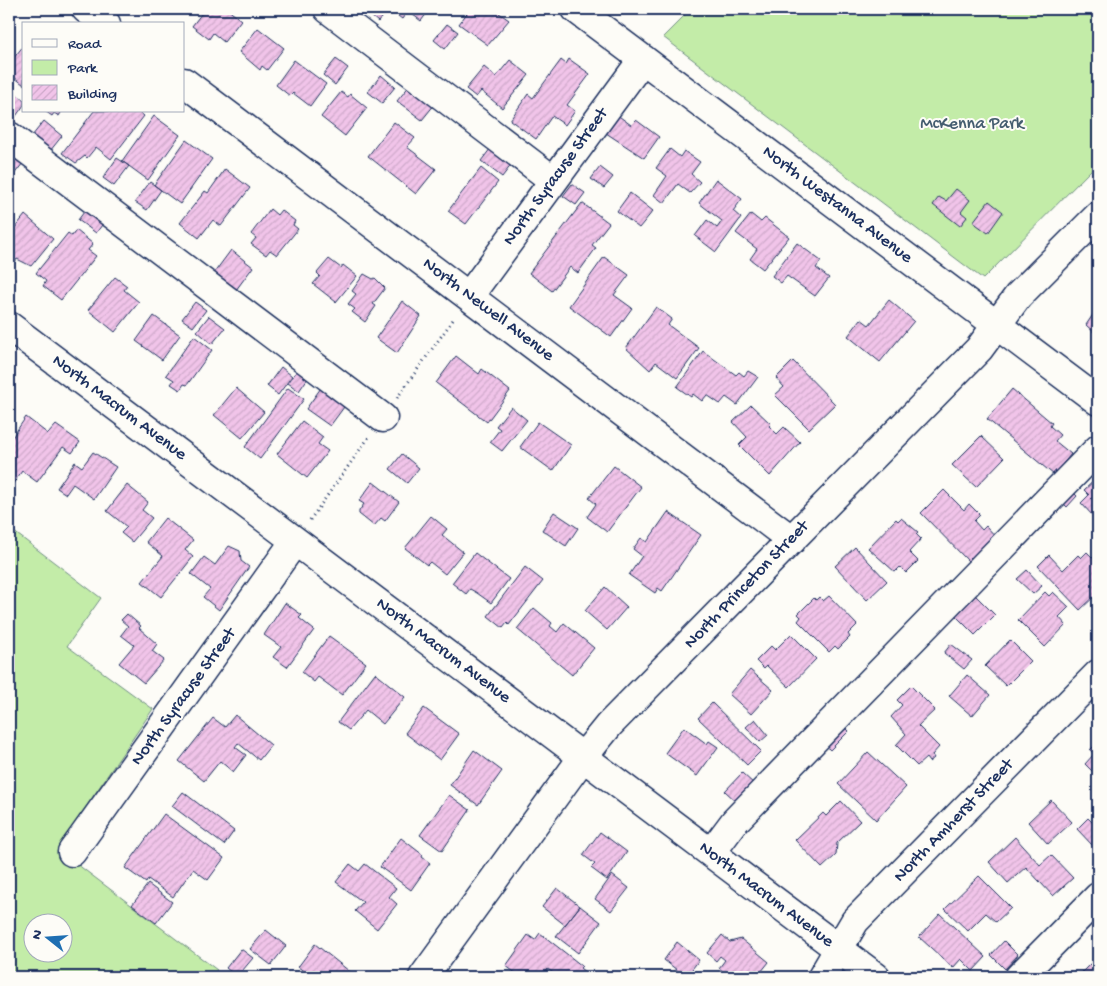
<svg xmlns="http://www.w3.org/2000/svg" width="1107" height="986" viewBox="0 0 1107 986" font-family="'Gochi Hand',sans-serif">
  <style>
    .park { fill: #c3eca8; stroke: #6f8e83; fill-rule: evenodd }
    .building { fill: url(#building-hatch); stroke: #1b2f5e }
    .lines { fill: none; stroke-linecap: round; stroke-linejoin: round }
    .minor-casing { stroke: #1b2f5e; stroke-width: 31 }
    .path { stroke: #1b2f5e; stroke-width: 3; stroke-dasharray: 1 4; stroke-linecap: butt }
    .minor { stroke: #fdfcf7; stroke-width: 28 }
    .labels { text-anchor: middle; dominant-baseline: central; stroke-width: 4; stroke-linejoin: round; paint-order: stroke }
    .park-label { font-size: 18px; fill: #455e70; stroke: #fdfcf7 }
    .street-label { font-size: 18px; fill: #1b2f5e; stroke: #fdfcf7 }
  </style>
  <defs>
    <pattern id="building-hatch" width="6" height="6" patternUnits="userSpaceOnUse" patternTransform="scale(1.25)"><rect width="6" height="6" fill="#f1c4e9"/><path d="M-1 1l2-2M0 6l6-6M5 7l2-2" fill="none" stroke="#cea9ca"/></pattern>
  </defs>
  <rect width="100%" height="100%" fill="#fdfcf7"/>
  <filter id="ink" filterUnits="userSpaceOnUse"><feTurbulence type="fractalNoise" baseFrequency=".02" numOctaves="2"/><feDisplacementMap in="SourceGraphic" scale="10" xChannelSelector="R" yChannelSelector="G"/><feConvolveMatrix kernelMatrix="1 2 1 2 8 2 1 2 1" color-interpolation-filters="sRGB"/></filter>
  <g filter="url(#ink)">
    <path class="park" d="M691 9H1098V163L983 279 663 37Z
      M9 528 101 598 67 646 153 709 57 849 217 970 212 977H9ZM32 924H62V954H32Z"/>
    <path class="building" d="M205 9H227L241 20 224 42 213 33 209 39 192 26Z
      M363 9H388L378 22Z
      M430 9 421 21 408 11 402 19 390 10Z
      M470 9H503L499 13 509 20 488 45 459 24Z
      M447 24 458 32 445 49 434 40Z
      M258 28 284 48 267 70 262 66 260 70 239 52Z
      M24 45V85L9 73V64Z
      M336 59 348 68 335 85 323 75Z
      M569 59 590 74 567 105 575 111 565 125 552 116 536 139 510 120 528 94 533 98 561 60 566 64Z
      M294 60 326 84 310 106 293 93 290 96 276 85Z
      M510 60 529 75 502 108 481 91 476 97 466 89 484 67 496 77Z
      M381 75 395 87 382 103 368 92Z
      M415 79 439 99 422 120 397 101Z
      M9 88 24 100V105L11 123 9 121Z
      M341 92 348 97 350 94 367 108 345 136 321 117Z
      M45 111H62L59 116 54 113 52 116Z
      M94 111H138L144 116 111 159 96 147 87 158 85 156 76 163 62 153Z
      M616 114 631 125 636 120 659 137 644 158 603 131Z
      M154 116 180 135 148 180 122 161Z
      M44 121 62 136 50 151 32 136Z
      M394 122 415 138 407 147 436 169 416 194 368 156Z
      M186 140 212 159 180 204 154 185Z
      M497 140 518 156 502 177 481 161Z
      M670 149 680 157 684 151 700 162 691 174 700 182 690 193 678 184 664 203 654 195 667 176 656 168Z
      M9 152 23 163 9 181Z
      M117 158 129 166 114 186 103 178Z
      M600 167 613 177 604 188 591 179Z
      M481 168 498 182 466 224 448 211Z
      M225 169 250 188 221 226 213 220 199 238 180 223 205 191 208 193Z
      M716 179 742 199 733 211 741 218 716 252 695 236 707 220 717 228 722 221 699 203Z
      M150 182 161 190 147 210 135 202Z
      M572 184 585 193 576 205 563 196Z
      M956 189 970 200 961 212 967 217 960 226 933 205 939 197 946 201Z
      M630 193 653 211 639 228 617 211Z
      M989 201 1003 212 988 233 973 222Z
      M582 203 609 223 592 245 596 248 578 273 570 267 552 291 529 273Z
      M87 208 105 221 96 233 78 220Z
      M270 209 277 215 281 210 295 221 293 225 298 229 277 255 270 250 266 255 251 244 256 238 251 234Z
      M751 214 761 222 765 218 789 237 763 269 750 259 757 249 736 233Z
      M25 215 53 239 31 266 17 259 11 267 9 265V232L11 233Z
      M76 230 93 244 88 250 96 256 61 300 43 286 46 281 36 273 68 233 72 236Z
      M797 243 821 261 816 268 829 278 815 296 787 276 781 283 772 276Z
      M231 250 253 267 236 290 214 273Z
      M604 257 629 275 614 295 632 308 611 337 569 306Z
      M329 259 341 268 343 265 357 276 336 302 313 284 320 276 317 273Z
      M364 274 373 279 375 278 385 288 373 304 376 306 365 322 352 312 355 309 348 304 356 294 352 291Z
      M115 277 127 286 124 290 139 302 115 332 88 310Z
      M889 300 914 321 880 362 848 336 861 319 869 325Z
      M402 301 421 316 397 353 376 338Z
      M195 302 206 310 193 327 182 319Z
      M656 307 672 319 668 325 699 348 677 378 656 362 650 370 626 348Z
      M1098 307V336L1086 325Z
      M154 316 180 335 162 360 136 341Z
      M209 316 225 328 212 344 197 331Z
      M194 336 212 350 187 385 184 384 180 390 171 384 174 380 166 375Z
      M703 351 736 375 739 372 744 376 748 371 758 377 737 405 726 397 720 404 707 395 702 401 693 394 691 397 677 387Z
      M456 356 479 374 482 369 510 391 487 422 436 383Z
      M793 361 835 404 809 429 775 395 784 387 776 378Z
      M281 367 292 376 278 395 267 386Z
      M300 367 310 375 299 391 288 383Z
      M323 385 347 403 330 426 306 409Z
      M236 388 264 412 242 438 214 415Z
      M288 388 304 399 260 459 245 447Z
      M1012 389 1052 423 1050 426 1060 435 1055 441 1071 454 1054 475 987 419Z
      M751 405 771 424 769 426 777 434 784 427 800 442 770 476 739 445 747 437 733 422Z
      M511 407 527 420 502 451 490 442 500 429 496 426Z
      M26 417 48 434 56 425 80 442 72 453 63 447 37 482 22 471 10 488 9 437 11 439Z
      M302 421 323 437 318 444 328 451 307 478 277 454Z
      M538 422 571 445 553 471 520 447Z
      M981 436 1004 458 976 487 952 465Z
      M93 452 116 467 94 499 73 484 66 494 57 488 75 462 82 467Z
      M402 454 419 468 407 483 390 469Z
      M614 466 641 487 607 532 587 517 596 504 589 498Z
      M1098 477V510L1093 516 1081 503 1089 495 1084 490Z
      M373 482 399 502 385 521 381 518 374 526 359 514V511L364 504 359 501Z
      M127 485 148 502 142 510 152 518 132 542 121 533 127 527 107 511Z
      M1070 489 1077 496 1067 507 1060 500Z
      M944 490 964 510 969 504 980 515 974 521 982 530 986 526 998 539 971 564 921 513Z
      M554 512 578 528 566 546 542 530Z
      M668 512 701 535 662 591 658 588 655 593 629 575 642 556 633 549 641 538 647 542Z
      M431 516 447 529 442 535 463 552 445 574 430 562 427 565 405 548Z
      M165 518 193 540 185 550 193 557 161 597 142 582 163 556 146 542Z
      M901 518 918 532 916 534 921 539 909 552 918 561 906 573 900 567 895 572 868 548 896 519 898 521Z
      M229 546 240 551 241 561 249 567 219 610 203 597 210 589 191 574 204 557 215 565Z
      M855 547 887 581 867 600 835 566Z
      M1087 552 1098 563V593L1080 610 1038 566 1049 555 1063 570 1078 555 1081 558Z
      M475 553 509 579 491 603 477 593 470 589 466 594 452 583Z
      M525 567 543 581 509 625 507 623 503 628 488 616Z
      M1027 570 1042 586 1033 594 1017 579Z
      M605 587 627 607 607 630 585 611Z
      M972 592 995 615 975 635 952 612Z
      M1045 592 1049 596 1053 592 1069 607 1059 617 1066 625 1045 647 1018 620Z
      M829 596 857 625 848 634 850 637 838 649 835 646 829 652 798 621 801 617 798 614 814 598 816 600 819 597 823 601Z
      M285 603 302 615 299 618 314 630 287 667 273 657 281 647 264 635Z
      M534 608 552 623 550 626 557 632 564 623 594 648 572 675 517 629Z
      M127 614 141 626 139 628 157 644 152 651 164 660 144 683 119 663 134 645 121 635 128 626 121 620Z
      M791 634 816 659 789 687 767 666 764 669 756 661 771 646 775 650Z
      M329 636 366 663 342 695 318 677 314 682 302 672Z
      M1010 640 1031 661 1006 686 985 666Z
      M951 644 972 660 964 669 944 653Z
      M750 670 773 690 751 714 729 694Z
      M375 673 405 697 383 724 366 710 349 730 338 722Z
      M967 675 990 695 972 716 949 696Z
      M911 686 935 710 918 726 939 747 932 755 934 758 929 762 926 758 917 766 896 745 906 734 891 717 902 705 897 700Z
      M712 703 761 751 747 765 698 718Z
      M424 708 459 734 440 760 405 733Z
      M235 715 271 745 259 760 238 743 235 747 246 755 233 772 220 761 204 781 179 761 213 718 225 727Z
      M755 719 768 735 760 742 746 727Z
      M838 720 849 731 830 750 819 739Z
      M684 727 707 744 709 741 718 747 697 776 665 753Z
      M1098 742V777L1085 764 1094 754 1090 750Z
      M474 750 502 771 478 805 450 785Z
      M868 752 906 787 876 820 838 784Z
      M742 773 755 785 738 803 725 791Z
      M183 792 234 831 224 845 172 806Z
      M449 795 470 810 442 851 420 835Z
      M1051 800 1072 822 1048 844 1028 822Z
      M841 801 860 821 837 843 836 855 822 868 795 840 823 813 826 816Z
      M164 814 224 858 208 880 193 869 173 897 148 879 146 883 125 868Z
      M1088 818 1098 828V841L1093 846 1077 829Z
      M600 832 627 852 607 880 591 868 595 864 583 855Z
      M1015 837 1040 865 1051 855 1073 878 1053 896 1026 867 1008 883 989 862Z
      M401 838 423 855 422 857 430 863 411 890 380 867Z
      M350 864 359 871 365 864 396 888 389 897 397 904 377 929 355 911 363 902 336 882Z
      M612 875 629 888 611 911 595 899Z
      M979 876 1011 908 996 922 986 913 968 931 945 909Z
      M148 884 172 902 156 923 132 905Z
      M557 888 580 906 565 925 542 907Z
      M580 906 601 922 578 953 556 936Z
      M940 914 986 957 973 971 961 959 953 968 919 937Z
      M266 930 286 946 271 965 250 949Z
      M540 933 582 966 580 968 586 973 583 977H558L548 969 541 977H521L506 966 528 935 535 940Z
      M722 935 730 942 741 939 769 962 757 977H730L719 968 725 960 720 956 716 961 707 953Z
      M1004 941 1018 955 1005 969 991 955Z
      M677 942 699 960 686 977 664 960Z
      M315 944 354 975 352 977H312L298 967Z
      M241 949 253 958 237 977 226 968Z
      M1091 963 1098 969V977H1077Z"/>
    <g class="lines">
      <defs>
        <path id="minor" d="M86 9 106 24
          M328 9 553 180
          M576 9 1098 401
          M184 82 792 540
          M9 136 383 418
          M469 296 643 59
          M9 326 876 977
          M72 852 295 541
          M711 853 735 821 1098 449
          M423 977 583 757 609 725 979 349 1018 296 1098 216
          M822 977 855 921 1098 674
          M1019 977 1098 897"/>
      </defs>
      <use href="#minor" class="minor-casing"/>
      <path class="path" d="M397 398 455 317
        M310 520 369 437"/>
      <use href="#minor" class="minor"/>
    </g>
  </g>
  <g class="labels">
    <g class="park-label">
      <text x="972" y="124">McKenna Park</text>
    </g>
    <g class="street-label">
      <text transform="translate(556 177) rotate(-54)">North Syracuse Street</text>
      <text transform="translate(837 205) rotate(37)">North Westanna Avenue</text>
      <text transform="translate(488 310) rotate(37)">North Newell Avenue</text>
      <text transform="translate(119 408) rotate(37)">North Macrum Avenue</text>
      <text transform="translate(747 585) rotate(-46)">North Princeton Street</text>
      <text transform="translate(443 651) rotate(37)">North Macrum Avenue</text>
      <text transform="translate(184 697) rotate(-54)">North Syracuse Street</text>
      <text transform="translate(954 821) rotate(-46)">North Amherst Street</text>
      <text transform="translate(766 895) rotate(37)">North Macrum Avenue</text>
    </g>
  </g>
  <rect width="1107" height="986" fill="none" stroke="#fdfcf7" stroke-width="30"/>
  <rect x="15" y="15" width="1077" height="956" fill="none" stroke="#1b2f5e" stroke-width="2" filter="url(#ink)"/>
  <rect x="22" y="22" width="162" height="90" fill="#fdfcf7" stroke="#a3aaba"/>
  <rect x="32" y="39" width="25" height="8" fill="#fdfcf7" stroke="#a3aaba"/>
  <text x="68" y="48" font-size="15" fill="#1b2f5e">Road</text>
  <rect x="32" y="60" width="25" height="15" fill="#c3eca8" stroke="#a3aaba"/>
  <text x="68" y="72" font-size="15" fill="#1b2f5e">Park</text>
  <rect x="32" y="85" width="25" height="15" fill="url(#building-hatch)" stroke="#a3aaba"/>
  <text x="68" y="98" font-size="15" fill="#1b2f5e">Building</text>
  <g transform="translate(48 938) rotate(287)"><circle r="24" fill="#fdfcf7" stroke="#a3aaba"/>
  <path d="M0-4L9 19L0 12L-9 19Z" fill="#1f6fb2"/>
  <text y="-8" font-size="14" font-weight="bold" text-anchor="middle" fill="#1b2f5e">N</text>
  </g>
</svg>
